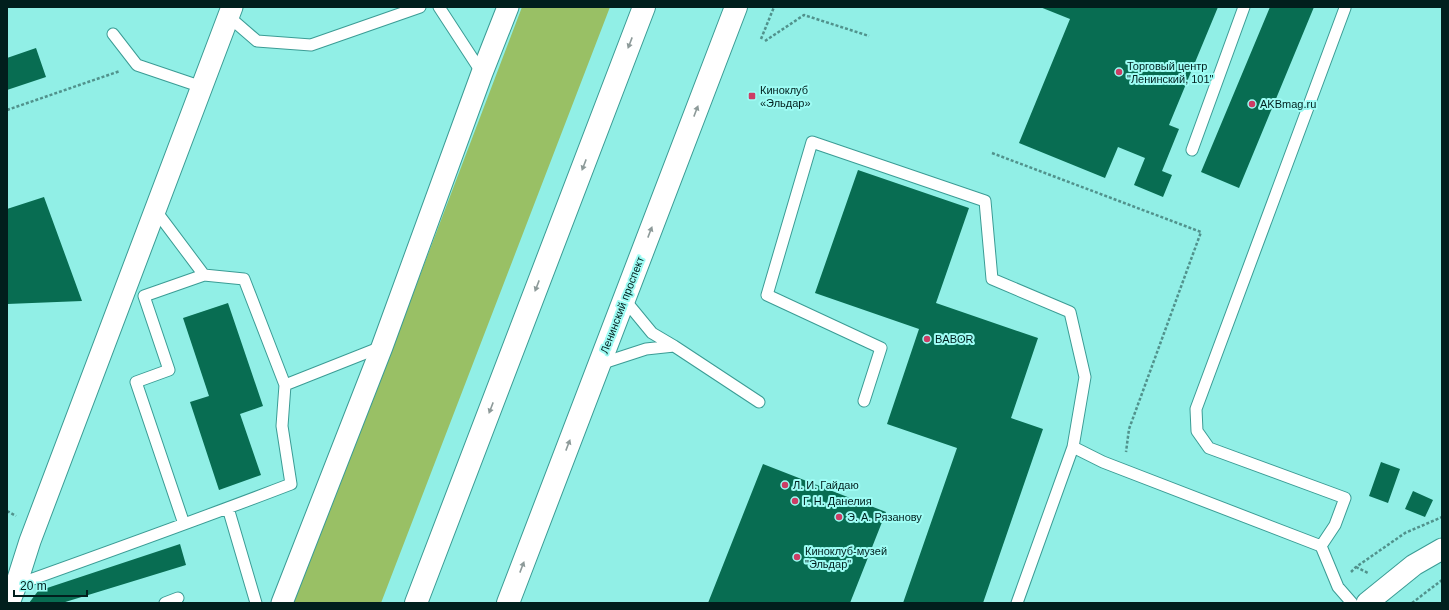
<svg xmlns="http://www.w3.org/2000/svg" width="1449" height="610" viewBox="0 0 1449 610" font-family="Helvetica,sans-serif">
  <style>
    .green { fill: #99c065 }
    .building { fill: #086d52 }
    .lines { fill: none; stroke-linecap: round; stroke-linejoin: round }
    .service-casing { stroke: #3b9c95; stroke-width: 13 }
    .minor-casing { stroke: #3b9c95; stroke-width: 23 }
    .primary-casing { stroke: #3b9c95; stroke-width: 24 }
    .path { stroke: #51928c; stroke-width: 2.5; stroke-dasharray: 3 2; stroke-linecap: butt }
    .service { stroke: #fff; stroke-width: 11 }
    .minor { stroke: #fff; stroke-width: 21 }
    .primary { stroke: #fff; stroke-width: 22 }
    .oneway { fill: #8d9a99 }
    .poi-dot { fill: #cc3d65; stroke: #9efcf4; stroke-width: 1.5 }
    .labels { text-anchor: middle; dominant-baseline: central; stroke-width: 4; stroke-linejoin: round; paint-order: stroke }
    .poi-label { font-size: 11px; fill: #011f1d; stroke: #9efcf4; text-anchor: start }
    .street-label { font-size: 11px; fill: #011f1d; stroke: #9efcf4 }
  </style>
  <rect width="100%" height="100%" fill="#91efe6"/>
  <path class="green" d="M522 7H610L381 603H292L392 349Z"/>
  <path class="building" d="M1040 7H1218L1169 125 1179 129 1162 171 1172 175 1163 197 1134 185 1145 158 1118 147 1105 178 1019 143 1070 19Z
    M1270 7H1314L1239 188 1201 172Z
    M36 48 46 77 7 90V58Z
    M858 170 969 208 936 303 1038 338 1011 418 1043 429 983 603H903L957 448 887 424 919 329 815 293Z
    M44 197 82 301 7 304V209Z
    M228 303 263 406 240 414 261 475 219 490 190 402 209 396 183 318Z
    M1381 462 1400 469 1388 503 1369 496Z
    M763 464 886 512 850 603H708Z
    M1413 491 1433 500 1425 517 1405 509Z
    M180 544 186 565 62 603H29L38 591Z"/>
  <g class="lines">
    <defs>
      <path id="service" d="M439 7 482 73
        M228 16 257 41 311 45 420 7
        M113 34 137 65 202 87
        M1192 150 1244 7
        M156 211 204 275
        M624 299 652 333 674 346
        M600 364 646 349 674 346 759 402
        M285 385 381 347
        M864 401 881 348 767 295 812 142 985 201 992 279 1070 312 1085 377 1073 447
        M228 508 256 603
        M1321 546 1335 525 1345 498 1209 448 1197 431 1196 409 1345 8
        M16 585C108 552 200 519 291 484L282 426 285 385 244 279 204 275 144 296 169 370 136 382 184 524
        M165 603 178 598
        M1017 603 1073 447 1103 462 1321 546 1338 587 1352 603"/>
      <path id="minor" d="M9 603 16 585 30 541 232 7
        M282 603 382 347 482 73 508 7
        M1367 603 1414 565 1442 549"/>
      <path id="primary" d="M416 603 644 7
        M508 603 736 7"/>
    </defs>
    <use href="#service" class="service-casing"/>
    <use href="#minor" class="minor-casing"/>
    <use href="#primary" class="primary-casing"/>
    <path class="path" d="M761 39 774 7
      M765 41 804 15 869 36
      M7 110 120 71
      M992 153 1201 232 1129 429 1126 452
      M7 511 16 516
      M1356 567 1368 573
      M1351 572 1356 567 1405 533 1442 517
      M1412 603 1442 580"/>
    <use href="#service" class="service"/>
    <use href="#minor" class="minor"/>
    <use href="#primary" class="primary"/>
  </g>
  <defs><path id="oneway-solid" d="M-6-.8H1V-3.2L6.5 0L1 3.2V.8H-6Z"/></defs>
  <g class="oneway">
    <use href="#oneway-solid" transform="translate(630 43) rotate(111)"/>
    <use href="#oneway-solid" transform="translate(696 111) rotate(-69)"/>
    <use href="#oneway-solid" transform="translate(584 165) rotate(111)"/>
    <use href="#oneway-solid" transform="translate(650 232) rotate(-69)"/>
    <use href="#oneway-solid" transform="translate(537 286) rotate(111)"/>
    <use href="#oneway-solid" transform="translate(491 408) rotate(111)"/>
    <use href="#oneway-solid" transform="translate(568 445) rotate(-69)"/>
    <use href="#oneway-solid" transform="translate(522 567) rotate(-69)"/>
  </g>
  <g class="poi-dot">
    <circle cx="1119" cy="72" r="4"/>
    <rect x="748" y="92" width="8" height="8" rx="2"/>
    <circle cx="1252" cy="104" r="4"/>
    <circle cx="927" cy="339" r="4"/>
    <circle cx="785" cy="485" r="4"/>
    <circle cx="795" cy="501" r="4"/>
    <circle cx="839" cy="517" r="4"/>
    <circle cx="797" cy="557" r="4"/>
  </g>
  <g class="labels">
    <g class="poi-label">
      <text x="1127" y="66">Торговый центр<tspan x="1127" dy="13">"Ленинский, 101"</tspan></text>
      <text x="760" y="90">Киноклуб<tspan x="760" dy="13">«Эльдар»</tspan></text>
      <text x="1260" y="104">AKBmag.ru</text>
      <text x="935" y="339">BABOR</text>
      <text x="793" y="485">Л. И. Гайдаю</text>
      <text x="803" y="501">Г. Н. Данелия</text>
      <text x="847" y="517">Э. А. Рязанову</text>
      <text x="805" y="551">Киноклуб-музей<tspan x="805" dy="13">"Эльдар"</tspan></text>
    </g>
    <g class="street-label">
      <text transform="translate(622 305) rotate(-69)">Ленинский проспект</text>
    </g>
  </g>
  <rect width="1449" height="610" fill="none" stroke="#011f1d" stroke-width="16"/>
  <path d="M14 590v6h73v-6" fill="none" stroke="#011f1d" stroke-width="2"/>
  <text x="20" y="590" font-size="12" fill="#011f1d" stroke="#9efcf4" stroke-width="3" paint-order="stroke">20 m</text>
</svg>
